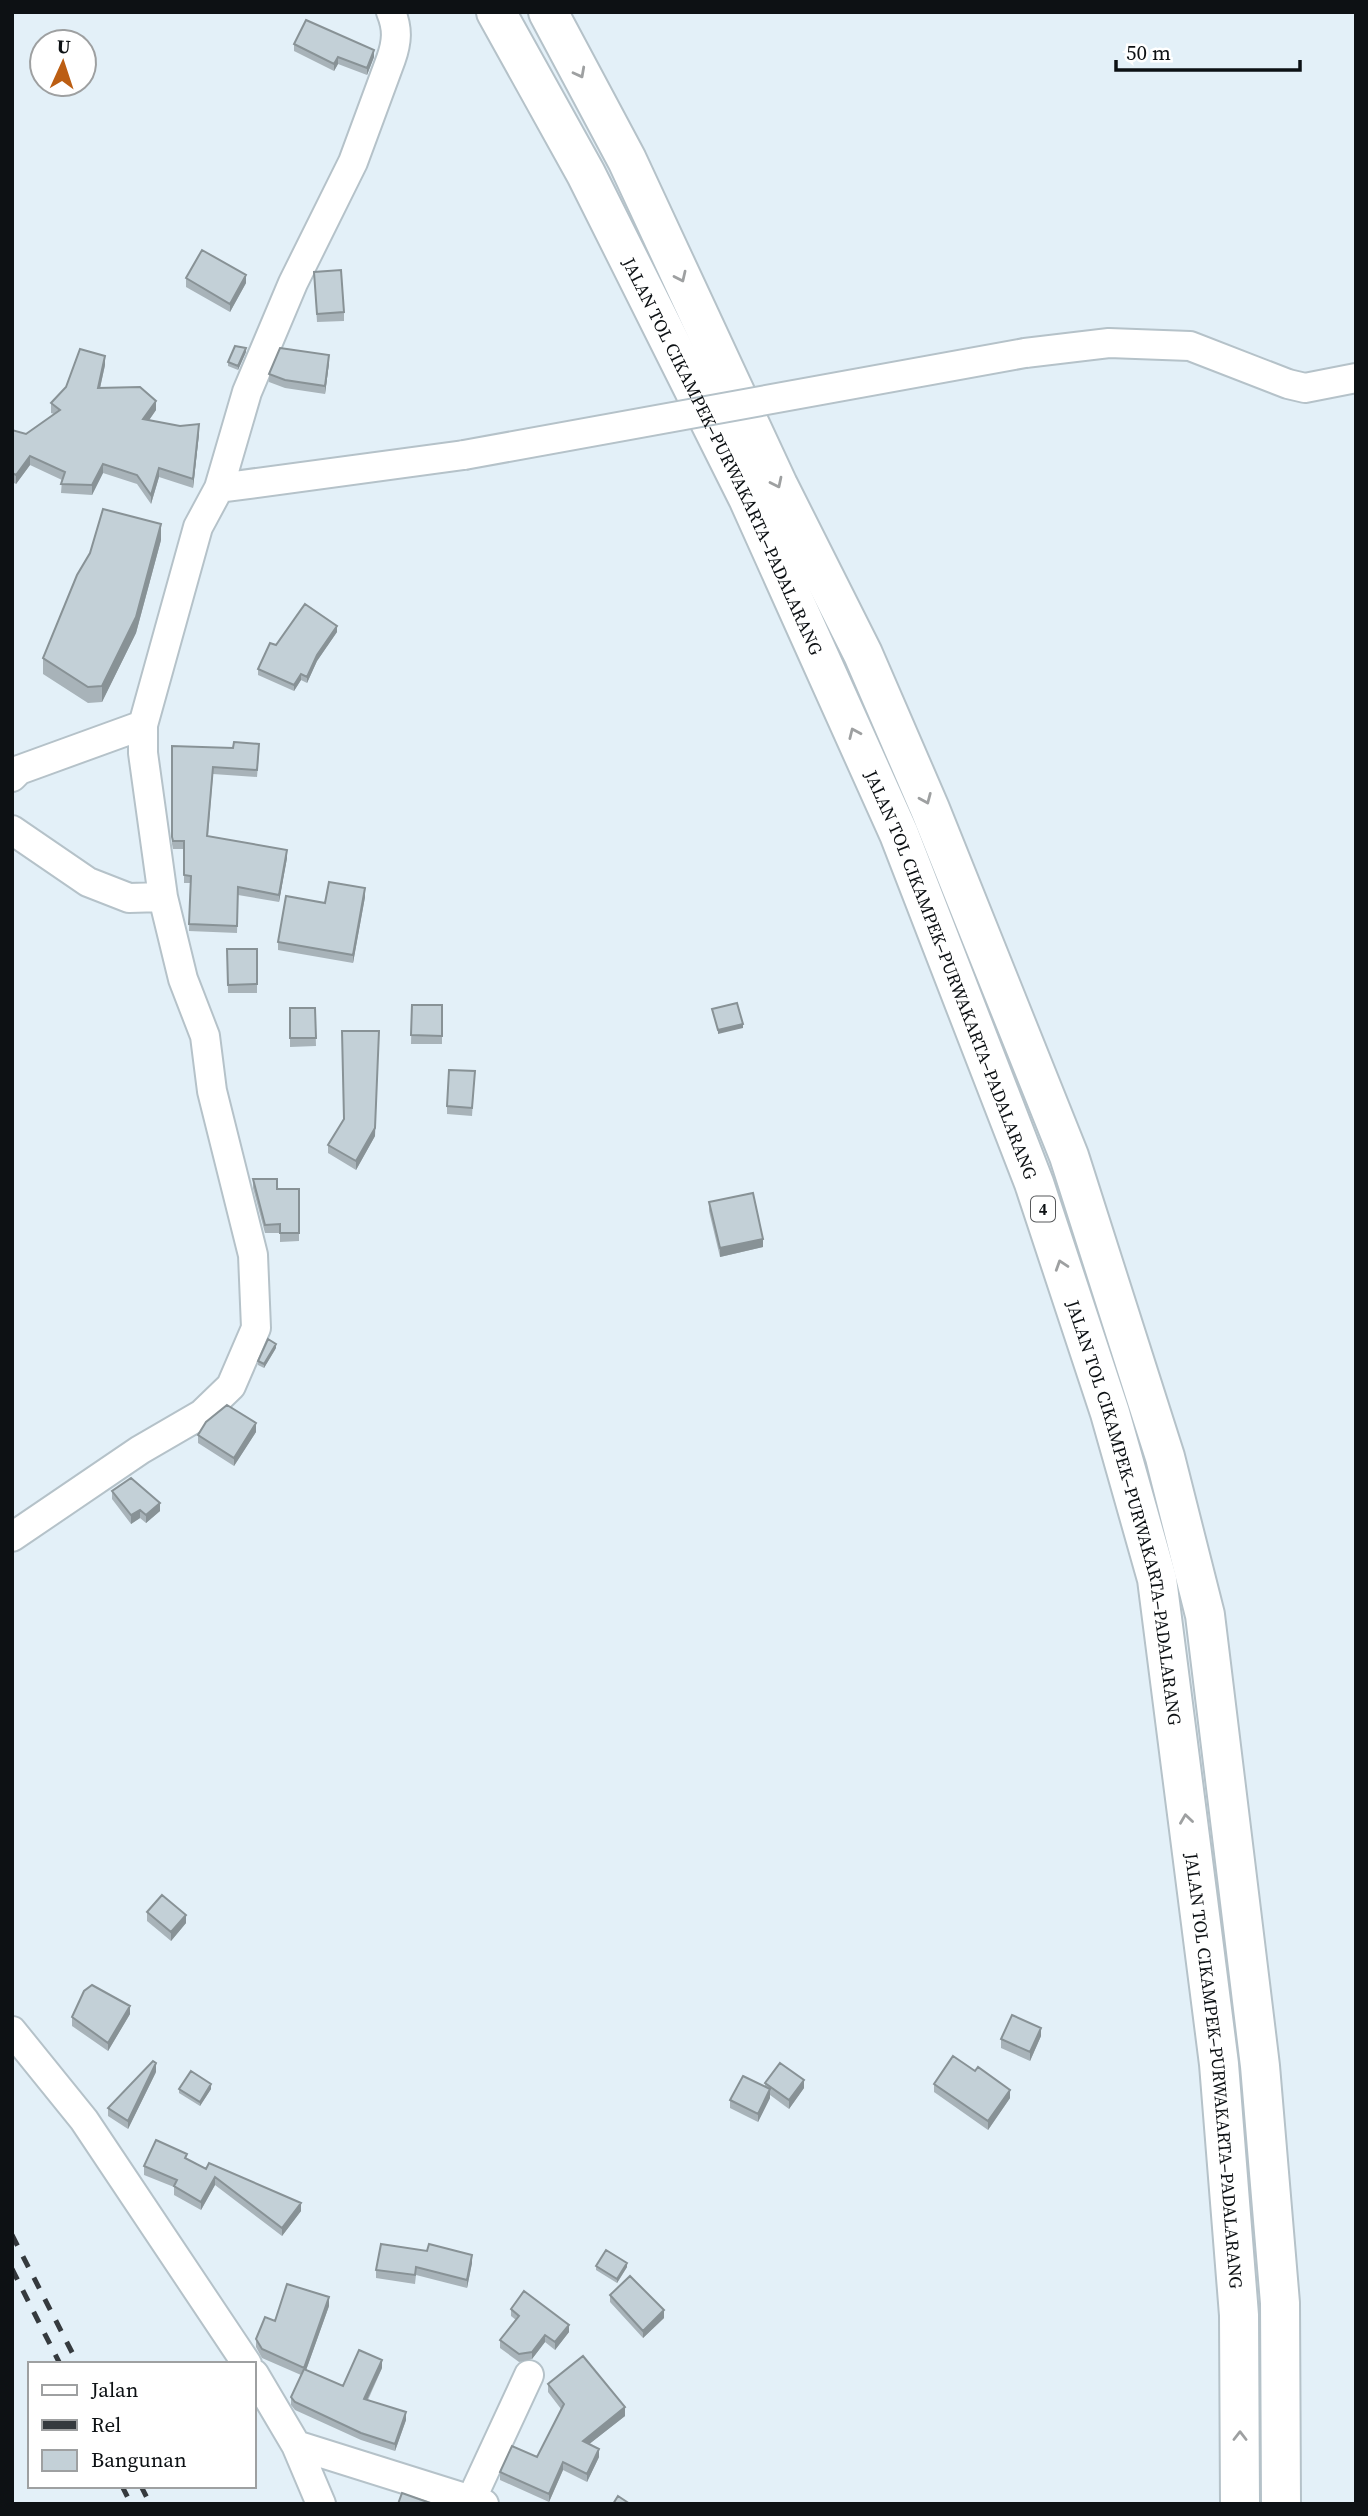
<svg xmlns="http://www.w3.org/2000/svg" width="1368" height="2516" viewBox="0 0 1368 2516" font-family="'Source Serif 4',serif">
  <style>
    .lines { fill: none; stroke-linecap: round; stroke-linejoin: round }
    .minor-casing { stroke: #b5c2c9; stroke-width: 32 }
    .highway-casing { stroke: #b5c2c9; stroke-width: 42 }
    .minor { stroke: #fff; stroke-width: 28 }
    .highway { stroke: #fff; stroke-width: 38 }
    .rail { stroke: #353a3e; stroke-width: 5; stroke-dasharray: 12 12; stroke-linecap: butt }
    .minor-bridge-casing { stroke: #b5c2c9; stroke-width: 32; stroke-linecap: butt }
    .minor-bridge { stroke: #fff; stroke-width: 28 }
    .wall { fill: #a8b3b9 }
    .shaded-wall { fill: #889296 }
    .building { fill: #c3d0d7; stroke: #889296; stroke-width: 2 }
    .oneway { stroke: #9ea0a1 }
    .labels { text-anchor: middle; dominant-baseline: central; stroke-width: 5; stroke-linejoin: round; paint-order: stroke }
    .shield { fill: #fff; stroke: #56585a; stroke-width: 2 }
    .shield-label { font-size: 16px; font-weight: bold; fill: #0d1114 }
    .street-label { font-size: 18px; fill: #0d1114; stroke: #fff }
  </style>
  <rect width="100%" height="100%" fill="#e3f0f8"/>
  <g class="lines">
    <defs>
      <path id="minor" d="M1025 353 1109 343 1190 346 1288 384 1305 388 1356 378
        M219 488 464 455
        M12 777 19 770 143 725
        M12 830 88 882 129 898 163 897
        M12 1537 140 1450 202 1414 231 1386 256 1328 253 1255 212 1091 205 1036 183 979 163 897 143 753V725L198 527 219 488 247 392 293 283 353 162 391 59C397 42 398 29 391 12
        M12 2031 84 2120 247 2364
        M254 2374 296 2445 484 2504
        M296 2445 321 2504
        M472 2498 529 2375"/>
      <g id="highway">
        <path id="s1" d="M496 12 586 174 748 498 899 834 1034 1183 1110 1413 1157 1579 1219 2064 1239 2315 1240 2504"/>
        <path d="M548 12 627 160 778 485 863 654 930 809 1069 1156 1165 1457 1205 1615 1260 2066 1280 2303 1281 2504"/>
      </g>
    </defs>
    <use href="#minor" class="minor-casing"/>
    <use href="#highway" class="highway-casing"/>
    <use href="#minor" class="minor"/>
    <use href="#highway" class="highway"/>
    <path class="rail" d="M12 2235 78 2364
      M12 2269 60 2364
      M122 2486 131 2504
      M141 2486 150 2504"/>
    <defs>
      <path id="minor-bridge" d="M464 455 1025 353"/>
    </defs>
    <use href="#minor-bridge" class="minor-bridge-casing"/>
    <use href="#minor-bridge" class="minor-bridge"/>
  </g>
  <path class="wall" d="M294 44 374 57 367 75 338 64 334 71 294 51Z
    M314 272 344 312V321L317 322Z
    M186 278 246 283 230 312 186 287Z
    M246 352 238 370 228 366V362Z
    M329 363 325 394 285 388 269 382V374Z
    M105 365 100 388 156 410 149 420 199 434 193 488 159 477 151 504 137 484 103 473 92 495 61 493 62 480 30 465 16 484 12 482V430L26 434 54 414 51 413V403Z
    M161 540 136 633 102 702 88 703 43 674V658Z
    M337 632 317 661 307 683 301 680 294 691 258 675V669L276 645Z
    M172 746 259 752 257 777 213 774 208 836 287 858 279 902 238 895 237 933 189 931 190 883H184V849H173L172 844Z
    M365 897 353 963 278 950V942L325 903Z
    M227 949H257V993H228Z
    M412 1005H442V1044H411Z
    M290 1008H315L316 1046 290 1047Z
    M475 1071 472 1116 447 1114V1106Z
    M344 1119 375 1136 356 1170 328 1153V1145Z
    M253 1179 277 1189H299V1241L280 1242V1233H265L253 1188Z
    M709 1202 763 1247 720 1257 709 1211Z
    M276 1348 264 1368 258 1365V1361Z
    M256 1432 234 1466 198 1443V1435Z
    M112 1491 160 1511 146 1523 140 1518 131 1524 112 1499Z
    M147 1912 186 1923 171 1941 147 1921Z
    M130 2014 108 2051 72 2026V2017Z
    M1041 2036 1030 2061 1001 2048V2039Z
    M156 2072 128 2129 108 2116V2108Z
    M765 2083 804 2088 789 2109 770 2095V2098L758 2122 730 2108V2100L765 2087Z
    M934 2084 1010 2098 988 2130 934 2092Z
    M179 2089H211L200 2106 179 2093Z
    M187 2159 206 2169 301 2211 282 2236 215 2185 201 2210 174 2195V2187L144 2175V2166Z
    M472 2263 467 2288 416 2275 415 2284 376 2278V2270Z
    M596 2266 627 2267 617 2283 596 2270Z
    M610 2295 664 2318 643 2338 610 2302Z
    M329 2306 306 2370 343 2386 382 2368 368 2400 406 2420 395 2451 361 2440 295 2410 291 2405V2397L301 2375 262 2358 256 2347V2339L275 2321Z
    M511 2309 569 2332 555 2350 545 2342 532 2359 519 2362 500 2348V2340L516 2320 511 2316Z
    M548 2384 625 2416 589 2444 599 2457 587 2482 563 2470 549 2502 500 2480V2472L537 2457 561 2409 548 2392Z"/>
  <path class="shaded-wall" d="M374 50V57L367 75V68Z
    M338 57V64L334 71V64Z
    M246 275V283L230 312V304Z
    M246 348V352L238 370V366Z
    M329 355V363L325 394V386Z
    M105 356V365L98 397V388Z
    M156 401V410L143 429V419Z
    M199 424V434L193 488V479Z
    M30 456V465L16 484V475Z
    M103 464V473L92 495V485Z
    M159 468V477L151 504V495Z
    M161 524V540L136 633 102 702V686Z
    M337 626V632L317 661 307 683V677L317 655Z
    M301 674V680L294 691V685Z
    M287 850V858L279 902V895Z
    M365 888V897L353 963V955Z
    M743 1024V1028L718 1034V1030Z
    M379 1031 375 1136 356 1170V1161Z
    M763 1239V1247L720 1257V1248Z
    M276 1344V1348L264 1368V1364Z
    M256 1423V1432L234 1466V1458Z
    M160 1503V1511L146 1523V1515Z
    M140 1510V1518L131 1524V1515Z
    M186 1915V1923L171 1941V1932Z
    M130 2006V2014L108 2051V2043Z
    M1041 2028V2036L1030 2061V2052Z
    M156 2063V2072L128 2129V2121Z
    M804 2080V2088L789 2109V2100Z
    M211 2084V2089L200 2106V2102Z
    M770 2089V2098L758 2122V2114Z
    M1010 2090V2098L988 2130V2121Z
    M215 2177V2185L201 2210V2202Z
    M301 2203V2211L282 2236V2228Z
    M472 2255V2263L467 2288V2280Z
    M627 2263V2267L617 2283V2279Z
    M329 2297V2306L304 2376V2368Z
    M664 2310V2318L643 2338V2331Z
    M569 2325V2332L555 2350V2342Z
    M545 2335V2342L532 2359V2352Z
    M382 2360V2368L364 2406V2399Z
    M625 2407V2416L583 2449V2441Z
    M406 2412V2420L395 2451V2444Z
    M599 2449V2457L587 2482V2474Z
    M563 2462V2470L549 2502V2494Z"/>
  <path class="building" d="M306 20 374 50 367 68 338 57 334 64 294 44Z
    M202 250 246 275 230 304 186 278Z
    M341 270 344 312 317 314 314 272Z
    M235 346 246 348 238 366 228 362Z
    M280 348 329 355 325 386 285 380 269 374Z
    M80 349 105 356 98 388 140 387 156 401 143 419 180 426 199 424 193 479 159 468 151 495 137 475 103 464 92 485 61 484 65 472 30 456 16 475 12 473V430L26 434 60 410 51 403 66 387Z
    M103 509 161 524 136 617 102 686 88 687 43 658 77 575 90 553Z
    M305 604 337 626 317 655 307 677 301 674 294 685 258 669 270 643 276 645Z
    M234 742 259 744 257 770 213 767 207 836 287 850 279 895 238 887 237 926 189 924 191 876 184 875V841H173L172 837V746L233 748Z
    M329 882 365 888 353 955 278 942 286 896 325 903Z
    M227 949H257V984L228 985Z
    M737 1003 743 1024 718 1030 712 1009Z
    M412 1005H442V1036L411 1035Z
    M290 1008H315L316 1038H290Z
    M342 1031H379L375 1128 356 1161 328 1145 344 1119Z
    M449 1070 475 1071 472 1108 447 1106Z
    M253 1179H277V1189H299V1233H280V1224L265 1225Z
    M753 1193 763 1239 720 1248 709 1202Z
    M268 1339 276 1344 264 1364 258 1361Z
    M227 1405 256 1423 234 1458 198 1435 206 1422Z
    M131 1478 160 1503 146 1515 140 1510 131 1515 112 1491Z
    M162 1895 186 1915 171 1932 147 1912Z
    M92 1985 130 2006 108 2043 72 2017 84 1991Z
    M1012 2015 1041 2028 1030 2052 1001 2039Z
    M953 2056 975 2071 978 2067 1010 2090 988 2121 934 2084Z
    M153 2061 156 2063 128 2121 108 2108Z
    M780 2063 804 2080 789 2100 765 2083Z
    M191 2071 211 2084 200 2102 179 2089Z
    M743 2076 770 2089 758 2114 730 2100Z
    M156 2140 187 2154 185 2158 206 2169 209 2163 301 2203 282 2228 215 2177 201 2202 174 2186 177 2180 144 2166Z
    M381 2244 427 2251 429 2244 472 2255 467 2280 416 2267 415 2275 376 2270Z
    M606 2250 627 2263 617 2279 596 2266Z
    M630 2276 664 2310 643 2331 610 2295Z
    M287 2284 329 2297 304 2368 262 2349 256 2339 265 2317 275 2321Z
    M524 2291 569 2325 555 2342 545 2335 532 2352 519 2354 500 2340 519 2316 511 2309Z
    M359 2350 382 2360 364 2399 406 2412 395 2444 361 2433 295 2402 291 2397 304 2369 343 2386Z
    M583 2356 625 2407 583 2441 599 2449 587 2474 563 2462 549 2494 500 2472 512 2446 537 2457 564 2404 548 2384Z
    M402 2493 433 2504H398Z
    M618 2496 630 2504H613Z"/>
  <defs><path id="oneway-chevron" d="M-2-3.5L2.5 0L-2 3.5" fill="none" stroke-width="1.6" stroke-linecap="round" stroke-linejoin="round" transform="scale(1.75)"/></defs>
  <g class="oneway">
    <use href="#oneway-chevron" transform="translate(580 73) rotate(62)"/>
    <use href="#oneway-chevron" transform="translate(681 277) rotate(65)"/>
    <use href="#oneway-chevron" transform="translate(777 483) rotate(64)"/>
    <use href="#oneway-chevron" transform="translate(854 733) rotate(-114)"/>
    <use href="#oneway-chevron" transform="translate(926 799) rotate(67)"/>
    <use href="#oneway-chevron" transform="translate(1061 1265) rotate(-108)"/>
    <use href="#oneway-chevron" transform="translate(1186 1819) rotate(-98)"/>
    <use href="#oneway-chevron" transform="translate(1240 2436) rotate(-90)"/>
  </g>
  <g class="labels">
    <rect class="shield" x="1031" y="1196.5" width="24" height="25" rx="5"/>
    <g class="shield-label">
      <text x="1043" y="1209">4</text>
    </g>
    <g class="street-label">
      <text stroke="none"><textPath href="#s1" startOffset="499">JALAN TOL CIKAMPEK–PURWAKARTA–PADALARANG</textPath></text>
      <text stroke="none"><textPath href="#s1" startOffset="1066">JALAN TOL CIKAMPEK–PURWAKARTA–PADALARANG</textPath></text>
      <text stroke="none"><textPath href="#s1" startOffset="1633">JALAN TOL CIKAMPEK–PURWAKARTA–PADALARANG</textPath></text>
      <text stroke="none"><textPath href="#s1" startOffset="2200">JALAN TOL CIKAMPEK–PURWAKARTA–PADALARANG</textPath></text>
    </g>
  </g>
  <rect width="1368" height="2516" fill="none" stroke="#0d1114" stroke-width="28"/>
  <rect x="28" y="2362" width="228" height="126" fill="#ffffff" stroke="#9ea0a1" stroke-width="2"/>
  <rect x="42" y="2385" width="35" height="10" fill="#ffffff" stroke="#9ea0a1" stroke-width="2"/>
  <text x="91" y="2397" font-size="21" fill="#0d1114">Jalan</text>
  <rect x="42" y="2420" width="35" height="10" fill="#353a3e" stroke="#9ea0a1" stroke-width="2"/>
  <text x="91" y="2432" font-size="21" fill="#0d1114">Rel</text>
  <rect x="42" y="2450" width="35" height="21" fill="#c3d0d7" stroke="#9ea0a1" stroke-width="2"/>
  <text x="91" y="2467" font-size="21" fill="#0d1114">Bangunan</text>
  <g transform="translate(63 63) rotate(3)"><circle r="33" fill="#ffffff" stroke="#9ea0a1" stroke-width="2"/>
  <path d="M0-5L12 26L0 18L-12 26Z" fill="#bc5e13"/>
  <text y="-10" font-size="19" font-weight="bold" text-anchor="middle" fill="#0d1114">U</text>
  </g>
  <path d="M1116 60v10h184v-10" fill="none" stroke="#0d1114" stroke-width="3.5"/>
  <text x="1126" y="60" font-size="21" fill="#0d1114" stroke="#ffffff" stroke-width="5" paint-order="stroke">50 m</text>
</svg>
